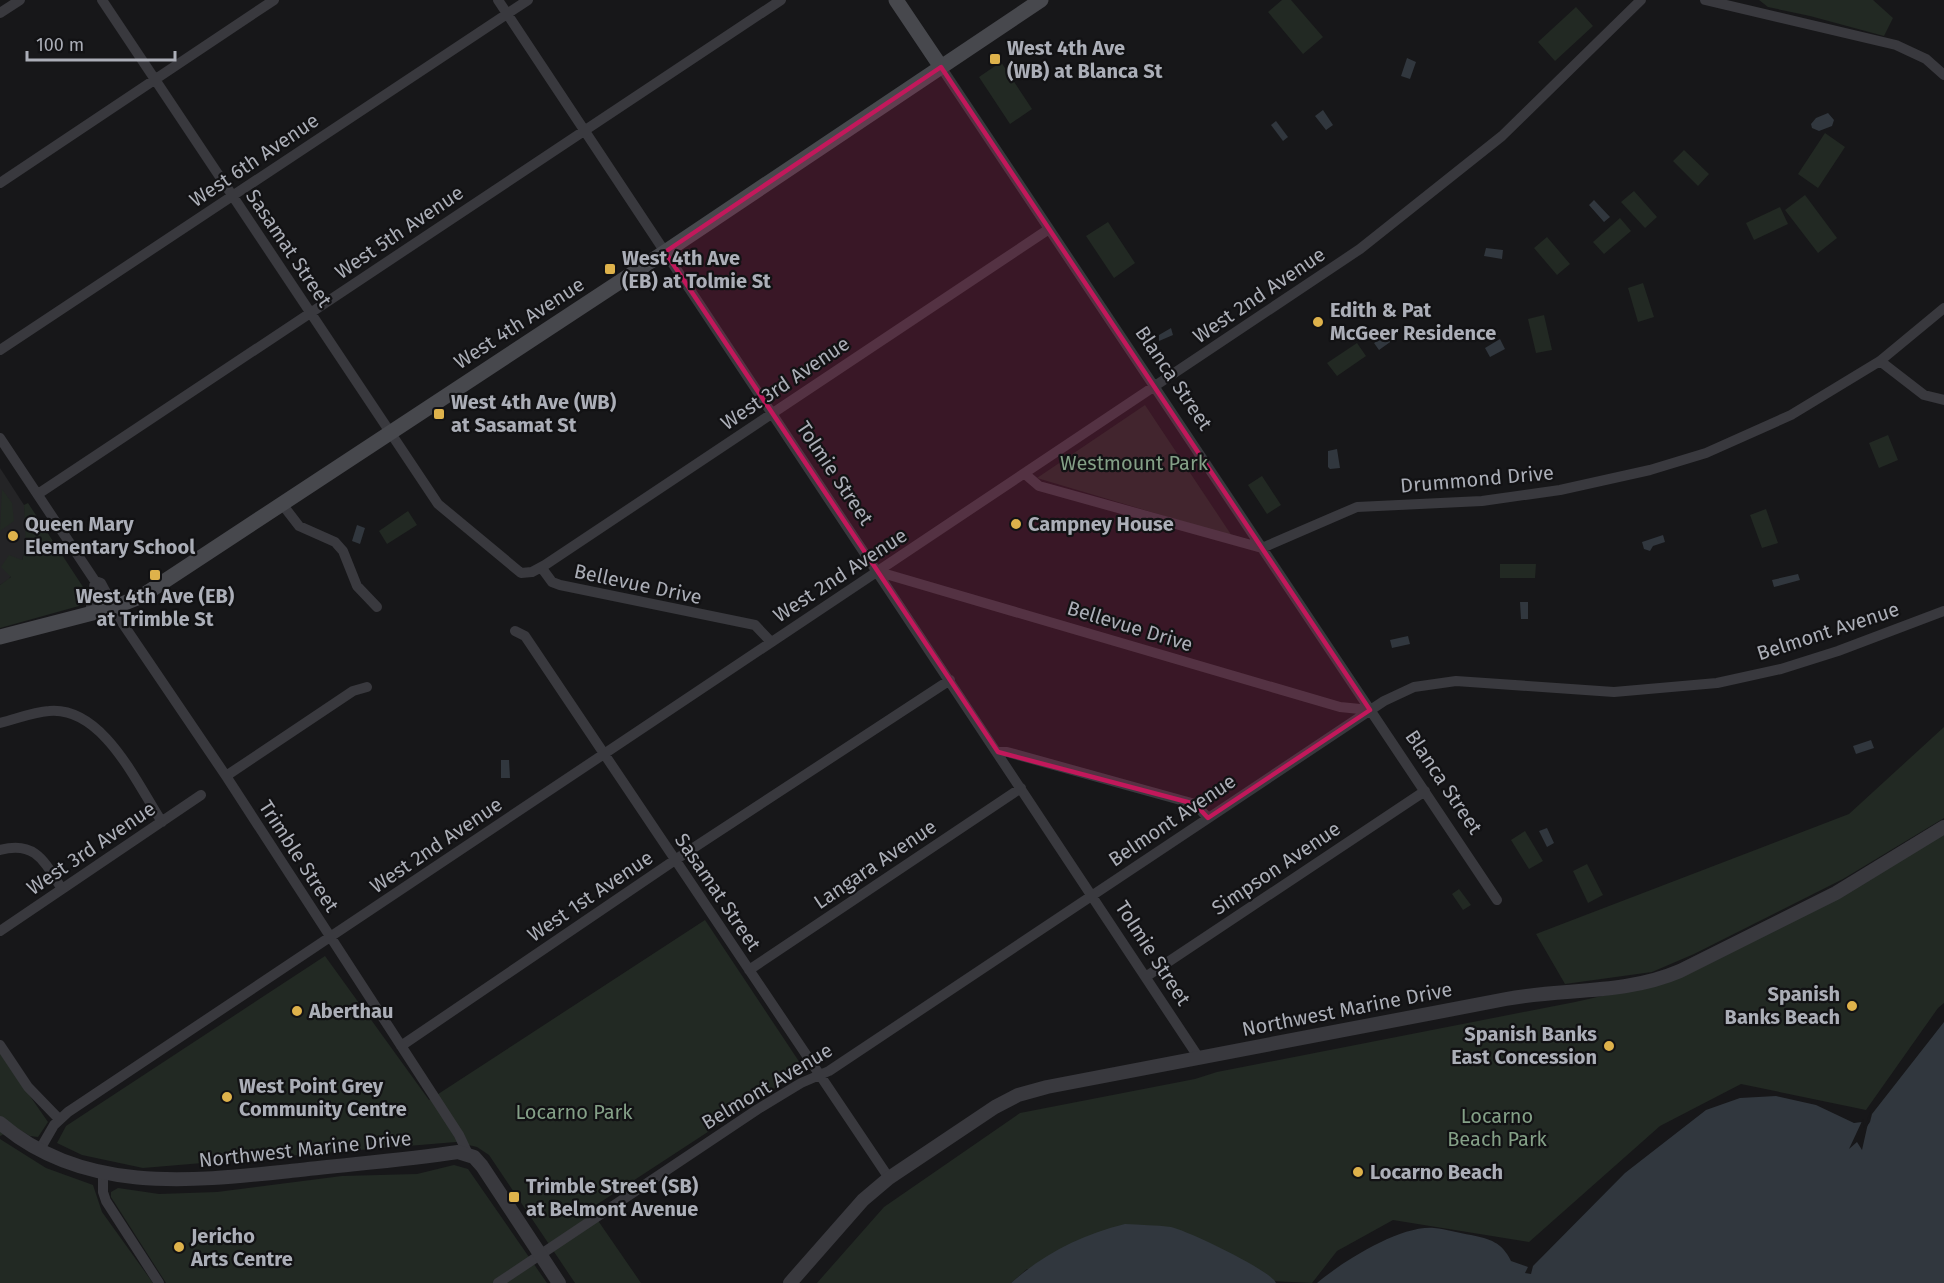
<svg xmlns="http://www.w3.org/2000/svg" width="1944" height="1283" viewBox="0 0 1944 1283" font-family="'Fira Sans',sans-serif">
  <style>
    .built { fill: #242426 }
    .green { fill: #222923 }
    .water { fill: #31373e }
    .pier { fill: #171719 }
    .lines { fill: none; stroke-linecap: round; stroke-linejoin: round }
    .minor { stroke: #39393e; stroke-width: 10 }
    .tertiary { stroke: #39393e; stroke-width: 14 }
    .secondary { stroke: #47484d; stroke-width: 15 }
    .marked { fill: #c2185b; fill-opacity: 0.2; stroke: #c2185b; stroke-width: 4.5; stroke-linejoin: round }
    .poi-dot { fill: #deb24b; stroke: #121214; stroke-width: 2 }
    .labels { text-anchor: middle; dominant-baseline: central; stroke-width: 4.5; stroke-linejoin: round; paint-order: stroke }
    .poi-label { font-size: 20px; font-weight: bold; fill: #abaeb7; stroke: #121214; text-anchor: start }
    .street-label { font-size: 20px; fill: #abaeb7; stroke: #121214 }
    .park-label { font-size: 20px; fill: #84a087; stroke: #121214 }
  </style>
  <rect width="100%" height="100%" fill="#171719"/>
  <path class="built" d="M0 468 24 505 26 525V547L22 560 8 580 0 585Z"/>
  <path class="green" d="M1282 0H1291L1323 37 1303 54 1268 12Z
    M1759 0H1873L1893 18 1884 36 1810 16 1768 7Z
    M1576 7 1593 26 1555 61 1538 42Z
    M1001 62 1032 109 1010 124 979 77Z
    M1825 133 1845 147 1818 188 1798 174Z
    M1684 150 1709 174 1698 186 1673 161Z
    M1634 191 1657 217 1645 228 1621 202Z
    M1805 195 1837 238 1818 253 1785 210Z
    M1780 207 1788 224 1754 240 1746 223Z
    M1620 218 1631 231 1604 254 1593 242Z
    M1108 222 1135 263 1114 278 1086 236Z
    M1547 237 1570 264 1557 275 1534 248Z
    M1643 283 1654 317 1638 322 1628 288Z
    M1544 315 1552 350 1536 353 1528 319Z
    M1357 343 1366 356 1337 376 1327 363Z
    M1145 405 1232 536 1037 478Z
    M1888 435 1898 460 1879 468 1869 443Z
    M1262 476 1281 505 1267 514 1248 485Z
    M2 489 12 503 14 521 0 531Z
    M28 503 87 593 79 606 0 628V585L11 577 1 567 9 555 22 560 26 547 24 505Z
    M1766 509 1778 543 1762 548 1750 515Z
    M408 511 417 525 387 544 379 531Z
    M1500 564H1536L1535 578H1500Z
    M1944 727V818L1843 879 1694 954 1652 972 1565 984 1536 934 1849 814Z
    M1525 831 1543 861 1529 869 1511 840Z
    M1944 832V1003L1938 1008 1866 1110 1741 1084 1660 1126 1529 1242 1393 1220 1337 1251 1312 1283 1027 1269 1011 1283H817L884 1207 1020 1113 1195 1079 1217 1072 1575 1002 1665 982Z
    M1587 864 1603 895 1588 903 1573 871Z
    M1459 889 1471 905 1463 910 1452 894Z
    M705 920 804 1069 590 1209 641 1283H575L489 1155 477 1147 456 1142 143 1168 82 1155 57 1143 66 1126 325 956 429 1100Z
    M0 1053 48 1122 38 1137 30 1136 17 1128 0 1136Z
    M0 1139 46 1168 93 1185 102 1212 153 1283H0Z
    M454 1165 468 1169 547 1283H166L111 1197V1192L118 1188 159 1194 217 1192 342 1176 417 1174Z"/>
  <path class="water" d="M1407 58 1416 62 1410 79 1401 76Z
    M1323 110 1333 125 1326 130 1315 116Z
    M1828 113 1834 120 1832 126 1819 131 1812 128 1811 124 1816 118Z
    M1276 121 1288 137 1283 141 1271 125Z
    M1594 200 1610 217 1604 222 1589 205Z
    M1486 248 1503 250 1502 259 1484 256Z
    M1171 328 1173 335 1159 341V335Z
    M1388 332 1393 340 1379 350 1374 343Z
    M1500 339 1505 349 1490 357 1485 348Z
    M1337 449 1340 468 1330 469 1328 467V451Z
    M357 525 365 528 360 544 352 541Z
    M1663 535 1665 542 1653 546 1650 551 1644 549 1642 542Z
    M1798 574 1800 580 1774 587 1772 580Z
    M1520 602H1528V619H1521Z
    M1408 636 1410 644 1392 648 1390 640Z
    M1871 740 1874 748 1856 754 1853 746Z
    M501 760H509L510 778H501Z
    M1547 828 1554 843 1547 847 1539 831Z
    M1944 1022V1283H1317C1342 1262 1400 1225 1434 1228 1446 1229 1459 1233 1471 1235 1490 1239 1502 1242 1511 1261L1528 1267 1525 1273 1531 1274 1533 1266 1625 1173 1706 1110 1740 1098 1776 1096 1816 1105 1854 1123 1862 1122 1860 1129 1863 1132 1870 1122 1872 1114Z
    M1125 1224C1140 1225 1156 1225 1171 1227 1186 1230 1272 1271 1276 1283H1011C1045 1253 1081 1235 1125 1224Z"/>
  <path class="pier" d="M1871 1110 1862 1150 1857 1142 1849 1149 1863 1119 1864 1128Z"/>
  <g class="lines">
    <path class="minor" d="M102 0 438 504 521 573 532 572 545 565 1049 229
      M498 0 1199 1058
      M1705 0 1896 45 1926 59 1944 75
      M0 13 20 0
      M941 67 1497 900
      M0 183 274 0
      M0 350 528 0
      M1880 361 1924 395 1944 400
      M0 438 95 581 101 583 123 624 226 776 459 1135 468 1154
      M1025 474 1039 486 1262 548 1357 507 1482 501 1560 490 1650 470 1706 453 1791 415 1880 361 1944 308
      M38 494 781 0
      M282 504 299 526 335 542 343 551 357 586 377 607
      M541 567 552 582 560 585 755 625 771 642
      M879 572 1340 707 1370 710
      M90 613 95 581
      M515 631 525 636 889 1178
      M0 723C16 719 33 712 49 711 103 706 137 784 162 822
      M998 752H1007L1195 804 1208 818
      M226 776 353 691 367 687
      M0 850C36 840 45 863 62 889
      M0 931 201 795
      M749 970 1021 788
      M1147 976 1425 791
      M0 1045 28 1087 59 1119
      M401 1046 675 860 950 680
      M39 1151 54 1125 68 1112 1360 249 1502 136 1641 0
      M103 1174V1192L106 1201 159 1283
      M498 1283 758 1109 801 1083 829 1071 1384 701 1414 687 1456 681 1614 692 1717 683 1781 669 1838 651 1944 611"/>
    <path class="tertiary" d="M0 1123C85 1196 196 1181 300 1170 352 1164 405 1160 458 1152L474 1157 482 1166 559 1283
      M790 1283 863 1200 889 1178 995 1107 1018 1095 1047 1087C1200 1057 1353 1027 1506 999 1564 988 1624 995 1680 971L1836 893 1944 827"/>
    <path class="secondary" d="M896 0 941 67
      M0 637 112 608 142 596 665 252 1041 0"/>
  </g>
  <path class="marked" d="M941 67 1370 710 1208 818 1195 804 998 752 665 252Z"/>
  <g class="poi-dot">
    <rect x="989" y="53" width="12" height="12" rx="3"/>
    <rect x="604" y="263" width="12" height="12" rx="3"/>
    <circle cx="1318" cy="322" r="6"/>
    <rect x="433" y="408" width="12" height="12" rx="3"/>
    <circle cx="1016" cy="524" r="6"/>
    <circle cx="13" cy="536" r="6"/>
    <rect x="149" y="569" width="12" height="12" rx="3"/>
    <circle cx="1852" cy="1006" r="6"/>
    <circle cx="297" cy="1011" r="6"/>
    <circle cx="1609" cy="1046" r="6"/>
    <circle cx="227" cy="1097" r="6"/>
    <circle cx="1358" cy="1172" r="6"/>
    <rect x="508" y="1191" width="12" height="12" rx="3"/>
    <circle cx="179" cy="1247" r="6"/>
  </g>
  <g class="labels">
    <g class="poi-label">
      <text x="1007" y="48">West 4th Ave<tspan x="1007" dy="23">(WB) at Blanca St</tspan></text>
      <text x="622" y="258">West 4th Ave<tspan x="622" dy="23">(EB) at Tolmie St</tspan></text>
      <text x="1330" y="310">Edith &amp; Pat<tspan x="1330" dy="23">McGeer Residence</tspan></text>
      <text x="451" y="402">West 4th Ave (WB)<tspan x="451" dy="23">at Sasamat St</tspan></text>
      <text x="25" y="524">Queen Mary<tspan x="25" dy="23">Elementary School</tspan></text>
      <text x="1028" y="524">Campney House</text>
      <text x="155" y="596" text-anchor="middle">West 4th Ave (EB)<tspan x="155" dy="23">at Trimble St</tspan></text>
      <text x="1840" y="994" text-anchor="end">Spanish<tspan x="1840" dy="23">Banks Beach</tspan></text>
      <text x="309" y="1011">Aberthau</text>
      <text x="1597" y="1034" text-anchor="end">Spanish Banks<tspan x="1597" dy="23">East Concession</tspan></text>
      <text x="239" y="1086">West Point Grey<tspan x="239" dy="23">Community Centre</tspan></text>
      <text x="1370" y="1172">Locarno Beach</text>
      <text x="526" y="1186">Trimble Street (SB)<tspan x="526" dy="23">at Belmont Avenue</tspan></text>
      <text x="191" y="1236">Jericho<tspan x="191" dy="23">Arts Centre</tspan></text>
    </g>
    <g class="street-label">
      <text transform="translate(254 160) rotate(-34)">West 6th Avenue</text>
      <text transform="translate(399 232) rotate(-34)">West 5th Avenue</text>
      <text transform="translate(289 248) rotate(56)">Sasamat Street</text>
      <text transform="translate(1259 295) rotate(-34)">West 2nd Avenue</text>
      <text transform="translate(519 323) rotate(-33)">West 4th Avenue</text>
      <text transform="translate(1174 378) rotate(56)">Blanca Street</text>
      <text transform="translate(785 383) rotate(-34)">West 3rd Avenue</text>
      <text transform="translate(835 473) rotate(56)">Tolmie Street</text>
      <text transform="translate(1477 479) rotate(-5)">Drummond Drive</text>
      <text transform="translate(840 575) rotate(-33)">West 2nd Avenue</text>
      <text transform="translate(638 584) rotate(12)">Bellevue Drive</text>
      <text transform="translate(1130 626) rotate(17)">Bellevue Drive</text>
      <text transform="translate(1828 631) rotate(-18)">Belmont Avenue</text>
      <text transform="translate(1444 782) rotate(56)">Blanca Street</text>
      <text transform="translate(1172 820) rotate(-34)">Belmont Avenue</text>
      <text transform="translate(436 845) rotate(-34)">West 2nd Avenue</text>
      <text transform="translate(91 848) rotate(-34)">West 3rd Avenue</text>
      <text transform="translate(299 856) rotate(57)">Trimble Street</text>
      <text transform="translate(875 864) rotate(-34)">Langara Avenue</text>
      <text transform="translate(1276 868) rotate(-34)">Simpson Avenue</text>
      <text transform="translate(718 892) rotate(56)">Sasamat Street</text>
      <text transform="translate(590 896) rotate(-34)">West 1st Avenue</text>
      <text transform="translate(1153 953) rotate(57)">Tolmie Street</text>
      <text transform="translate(1347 1009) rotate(-11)">Northwest Marine Drive</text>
      <text transform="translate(767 1086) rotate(-31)">Belmont Avenue</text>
      <text transform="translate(305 1149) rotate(-6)">Northwest Marine Drive</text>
    </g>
    <g class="park-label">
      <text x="1134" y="463">Westmount Park</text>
      <text x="574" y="1112">Locarno Park</text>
      <text x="1497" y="1116">Locarno<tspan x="1497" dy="23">Beach Park</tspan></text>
    </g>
  </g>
  <path d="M27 51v9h148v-9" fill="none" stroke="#abaeb7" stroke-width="3"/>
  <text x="36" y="51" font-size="18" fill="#abaeb7" stroke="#121214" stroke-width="4.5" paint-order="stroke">100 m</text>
</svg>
